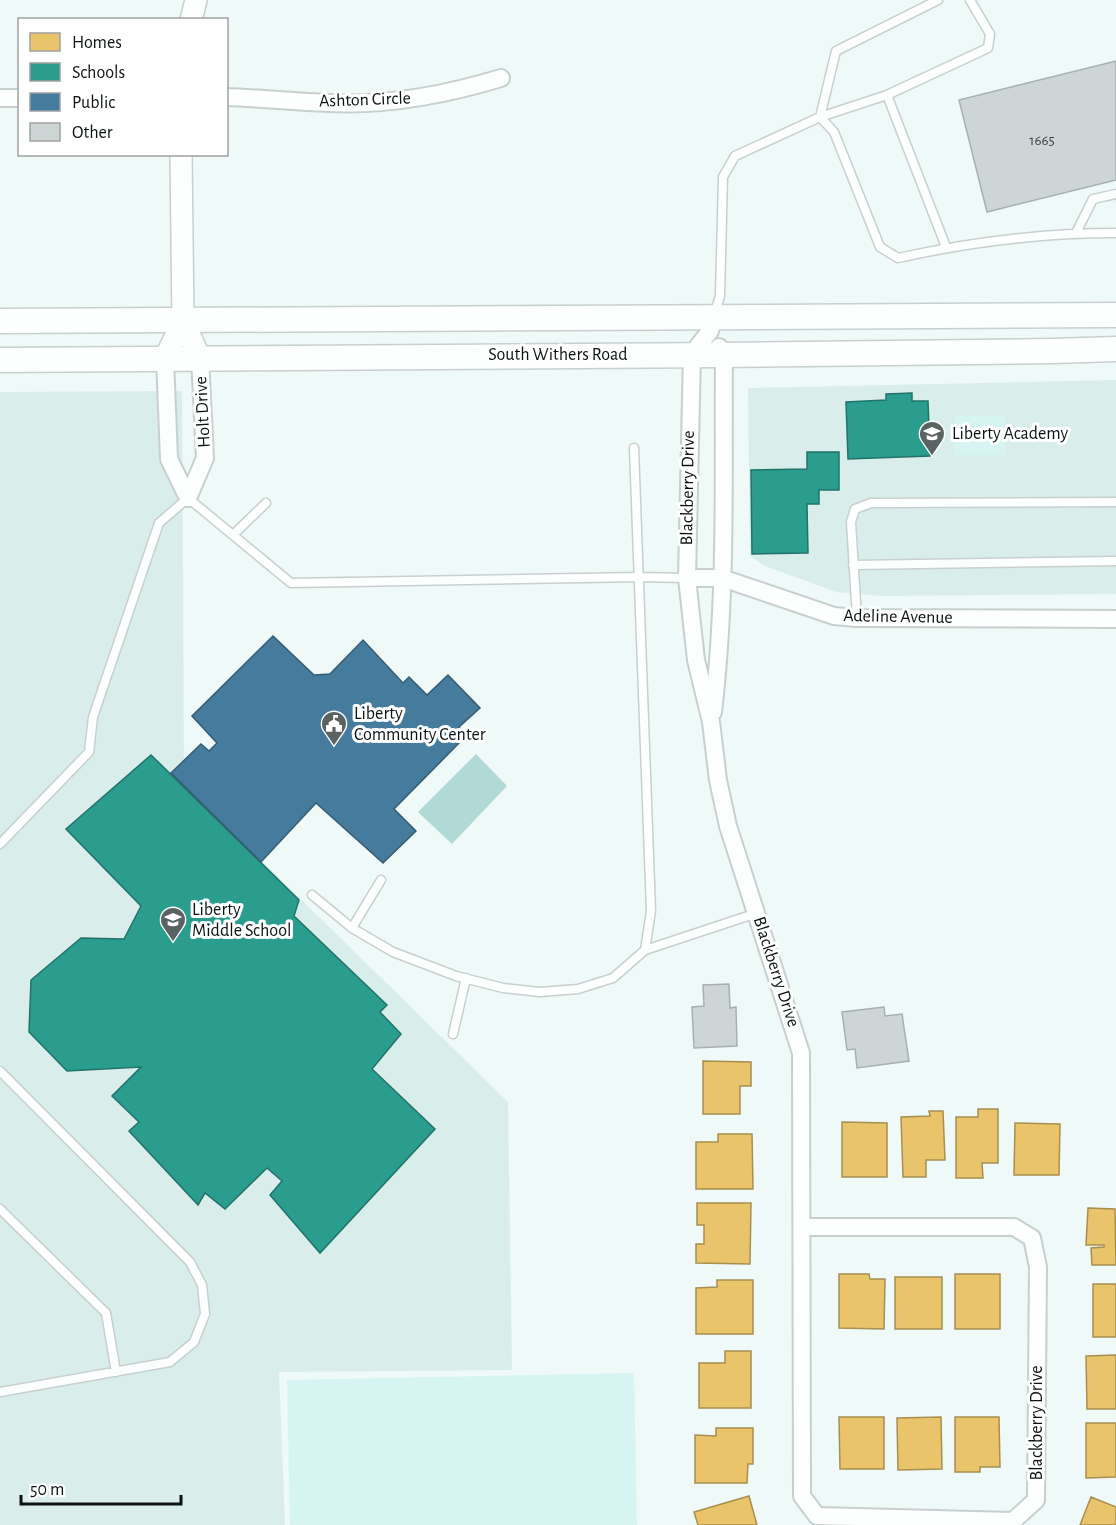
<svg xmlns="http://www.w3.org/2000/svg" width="1116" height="1525" viewBox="0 0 1116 1525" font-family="'Alegreya Sans',sans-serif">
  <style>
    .built { fill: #d9edeb }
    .green { fill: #d6f5f2 }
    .water { fill: #b1dad7 }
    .homes { fill: #e9c46a; stroke: #a78f50; stroke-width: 1.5 }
    .schools { fill: #2a9d8f; stroke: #21736a; stroke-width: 1.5 }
    .public { fill: #457b9d; stroke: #345c73; stroke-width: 1.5 }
    .building { fill: #ced5d5; stroke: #a8b0af; stroke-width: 1.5 }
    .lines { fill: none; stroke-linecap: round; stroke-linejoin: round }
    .service-casing { stroke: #c8d0cf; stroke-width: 11 }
    .minor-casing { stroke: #c8d0cf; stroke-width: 20 }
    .tertiary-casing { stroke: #c8d0cf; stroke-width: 24 }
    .secondary-casing { stroke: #c8d0cf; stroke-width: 27 }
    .service { stroke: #fdfefe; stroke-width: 8 }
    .minor { stroke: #fdfefe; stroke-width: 16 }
    .tertiary { stroke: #fdfefe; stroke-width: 21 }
    .secondary { stroke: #fdfefe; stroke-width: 24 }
    .labels { text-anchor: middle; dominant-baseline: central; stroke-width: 6; stroke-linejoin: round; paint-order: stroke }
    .number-label { font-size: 15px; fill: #3c4343 }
    .street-label { font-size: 18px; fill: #0c1212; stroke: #fff }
    .poi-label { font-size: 18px; fill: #0c1212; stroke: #fff; text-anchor: start }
  </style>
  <rect width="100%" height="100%" fill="#eff9f8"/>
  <path class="built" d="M1116 380V594L881 596 836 592 765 566 750 556 748 388Z
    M182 391 184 785 508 1102 512 1370 279 1372 285 1525H0V392Z"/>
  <path class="green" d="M955 416H1005V455H955Z
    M634 1373 637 1525H290L287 1380Z"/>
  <path class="water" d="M476 754 507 786 452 844 418 812Z"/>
  <path class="homes" d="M703 1061 751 1062V1086H740V1114H703Z
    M978 1109H998V1163H982L983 1178H956V1117H978Z
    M929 1111H943L945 1160H926V1177H903L901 1117 930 1116Z
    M842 1122 887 1123V1177H842Z
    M1015 1123 1060 1124 1059 1175H1014Z
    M718 1134H752L753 1189H696V1142H718Z
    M697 1203H751L750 1264 696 1263V1244H704V1225H697Z
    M1088 1208 1115 1209 1116 1265H1092L1091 1248 1104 1247V1245H1086Z
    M839 1274H869L870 1279H885L884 1329 839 1328Z
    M955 1274H1000V1329H955Z
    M895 1277H942V1329H895Z
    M717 1280H753V1334H696V1288L717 1287Z
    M1093 1284H1116V1337H1093Z
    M725 1351H751V1408H699V1363H725Z
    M1116 1355V1409H1087L1086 1356Z
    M839 1417H884V1469H840Z
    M941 1417 942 1469 898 1470 897 1418Z
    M955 1417H999L1000 1467H980V1472H955Z
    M1086 1423H1116V1477L1086 1478Z
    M716 1428H753V1464H748L747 1483H695V1435L716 1436Z
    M749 1496 757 1525H698L694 1512Z
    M1091 1497 1116 1507V1525H1080Z"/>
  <path class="schools" d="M912 393V401H928L930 456 848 459 846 402 886 400V394Z
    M807 452H839V490H819V504H807L808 553 752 554 751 470 807 469Z
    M151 755 299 900 294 916 387 1005 380 1012 401 1034 372 1069 435 1129 320 1253 270 1195 282 1181 267 1168 225 1209 205 1193 198 1205 129 1131 139 1122 112 1096 141 1067 67 1071 29 1032 31 980 81 938 124 939 141 906 66 829Z"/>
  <path class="public" d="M273 636 314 675 330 674 363 640 403 683 409 677 427 695 448 675 480 708 459 727 465 737 394 809 416 831 383 863 316 803 261 862 171 773 201 744 209 751 217 743 192 716Z"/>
  <path class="building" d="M1116 61V180L987 212 959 100Z
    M729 984 730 1008 736 1007 737 1046 694 1048 692 1007 704 1006 703 985Z
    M884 1007 885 1016 902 1014 909 1061 857 1068 855 1049 847 1050 842 1012Z"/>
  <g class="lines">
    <defs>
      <path id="service" d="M820 117 836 51 938 0
        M820 117 887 95
        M1076 233 1093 199 1116 194
        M946 247 887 95 988 48 990 34 970 0
        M714 315 720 296 723 177 735 156 820 117 834 132 880 247 898 258C970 242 1042 233 1116 233
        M634 448 651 911 645 950
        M233 535 266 503
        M853 565 1116 561
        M857 618 851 522 855 509 871 503 1116 502
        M0 844 89 752 93 717 159 523 188 498 291 583 639 577 687 578
        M312 895 352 928 393 952 456 976 503 988 540 992 578 989 613 978 645 950 757 913
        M352 928 381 880
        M453 1034 466 978
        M0 1071 190 1262 202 1285 205 1314 194 1342 170 1362 0 1392
        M0 1209 106 1313 116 1372"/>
      <path id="minor" d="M226 97C261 98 294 102 328 103 387 106 445 95 501 78
        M0 98H20
        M714 317 710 331 692 354 687 578 696 660 711 722 718 780 728 826 801 1053 802 1496 817 1516 1013 1521 1036 1500 1038 1267 1032 1238 1014 1227H802
        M165 358 169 459 188 498
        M188 498 205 458 200 358
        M687 578H722L834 616 857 618 1116 619
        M713 712C727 594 723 474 724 355L719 347"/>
      <path id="tertiary" d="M191 20 196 0
        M181 154 183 321 200 358
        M165 358 183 321"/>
      <path id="secondary" d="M0 321 1116 315
        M0 360 724 355 1052 351 1116 349"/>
    </defs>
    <use href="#service" class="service-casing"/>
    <use href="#minor" class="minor-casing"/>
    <use href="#tertiary" class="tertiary-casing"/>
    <use href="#secondary" class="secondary-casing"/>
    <use href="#service" class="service"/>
    <use href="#minor" class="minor"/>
    <use href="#tertiary" class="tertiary"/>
    <use href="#secondary" class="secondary"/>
  </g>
  <defs>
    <symbol id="school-pin" viewBox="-11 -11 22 30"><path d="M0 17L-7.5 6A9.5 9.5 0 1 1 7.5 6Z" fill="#5b6362" stroke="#fff"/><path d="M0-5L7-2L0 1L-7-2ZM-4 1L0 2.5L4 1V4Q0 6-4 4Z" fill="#fff"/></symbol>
    <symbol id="civic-pin" viewBox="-11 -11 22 30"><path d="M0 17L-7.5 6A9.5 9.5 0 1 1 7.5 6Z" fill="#5b6362" stroke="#fff"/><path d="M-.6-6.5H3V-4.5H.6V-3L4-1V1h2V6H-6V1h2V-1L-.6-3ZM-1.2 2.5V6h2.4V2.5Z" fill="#fff"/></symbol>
  </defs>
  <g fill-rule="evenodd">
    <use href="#school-pin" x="917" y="419" width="30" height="40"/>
    <use href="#civic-pin" x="319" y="709" width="30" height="40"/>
    <use href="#school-pin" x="158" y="905" width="30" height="40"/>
  </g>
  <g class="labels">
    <g class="number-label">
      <text x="1042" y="140">1665</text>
    </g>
    <g class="street-label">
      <text transform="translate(365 100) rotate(-2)">Ashton Circle</text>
      <text x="558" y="355">South Withers Road</text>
      <text transform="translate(203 412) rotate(-93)">Holt Drive</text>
      <text transform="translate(688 488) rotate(-89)">Blackberry Drive</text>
      <text transform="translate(898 617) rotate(1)">Adeline Avenue</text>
      <text transform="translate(776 972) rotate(72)">Blackberry Drive</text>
      <text transform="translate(1037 1423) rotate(-90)">Blackberry Drive</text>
    </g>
    <g class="poi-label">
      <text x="952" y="434">Liberty Academy</text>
      <text x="354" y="714">Liberty<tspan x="354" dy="21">Community Center</tspan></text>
      <text x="192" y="910">Liberty<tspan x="192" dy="21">Middle School</tspan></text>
    </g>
  </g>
  <rect x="18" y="18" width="210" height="138" fill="#ffffff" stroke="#9ea0a0" stroke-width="1.5"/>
  <rect x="30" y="33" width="30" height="18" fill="#e9c46a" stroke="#9ea0a0" stroke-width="1.5"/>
  <text x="72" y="48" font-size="18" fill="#0c1212">Homes</text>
  <rect x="30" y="63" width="30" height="18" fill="#2a9d8f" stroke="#9ea0a0" stroke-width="1.5"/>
  <text x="72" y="78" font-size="18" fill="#0c1212">Schools</text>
  <rect x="30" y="93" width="30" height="18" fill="#457b9d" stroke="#9ea0a0" stroke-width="1.5"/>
  <text x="72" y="108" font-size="18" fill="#0c1212">Public</text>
  <rect x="30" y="123" width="30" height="18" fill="#ced5d5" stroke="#9ea0a0" stroke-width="1.5"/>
  <text x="72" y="138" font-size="18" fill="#0c1212">Other</text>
  <path d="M21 1495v9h160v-9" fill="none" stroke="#0c1212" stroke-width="3"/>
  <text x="30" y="1495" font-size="18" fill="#0c1212" stroke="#ffffff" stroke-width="4.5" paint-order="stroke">50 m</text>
</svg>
